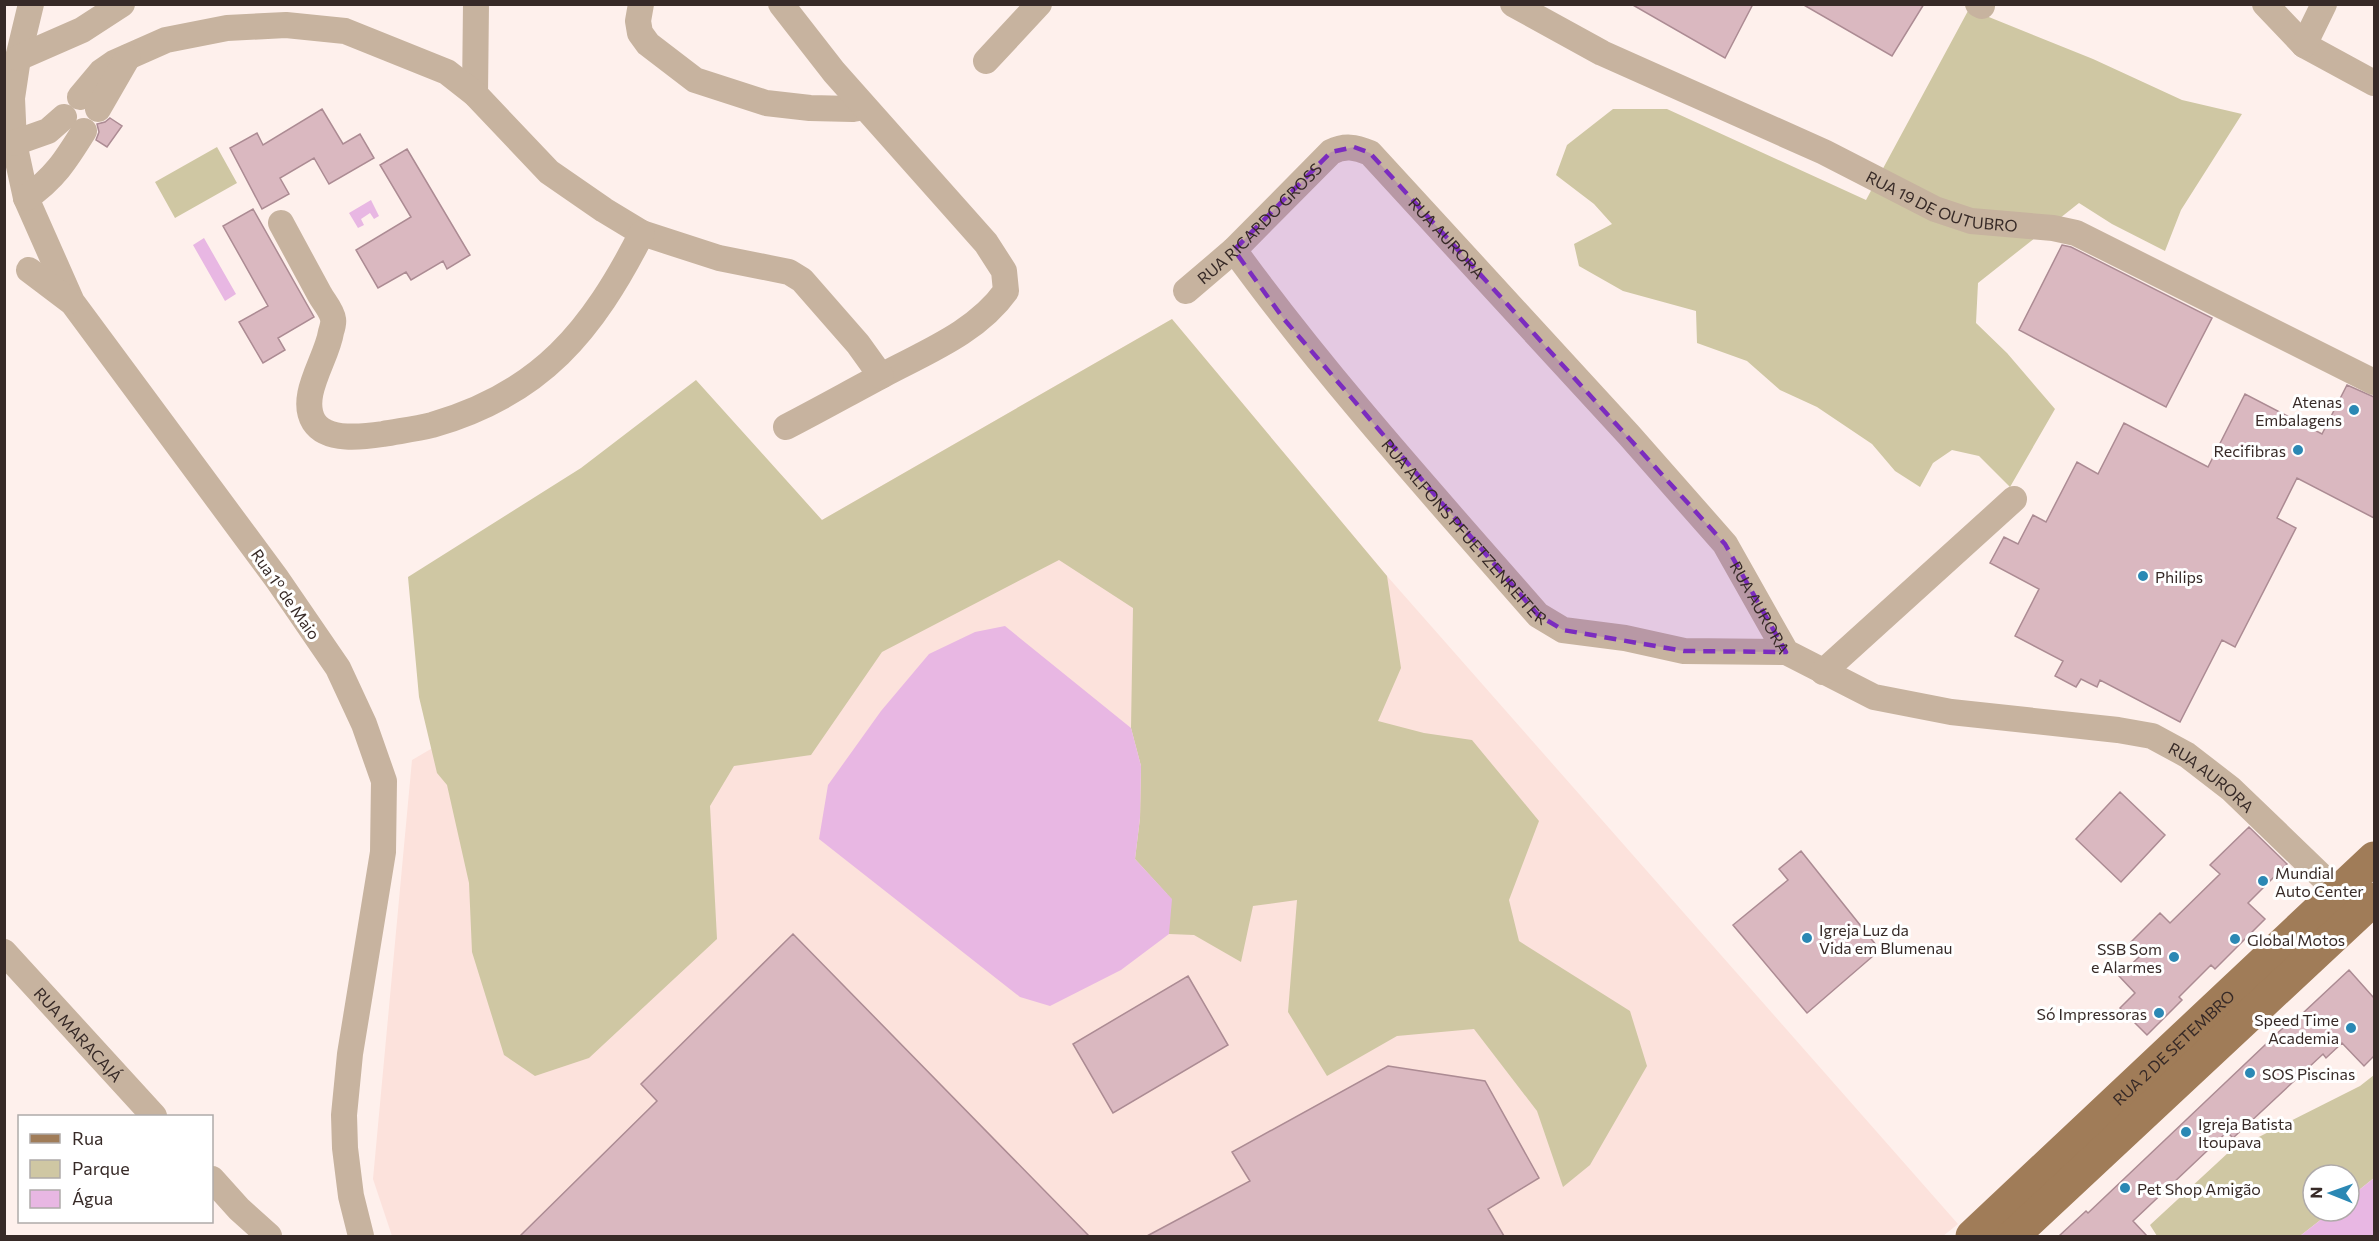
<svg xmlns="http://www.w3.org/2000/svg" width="2379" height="1241" viewBox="0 0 2379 1241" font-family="Commissioner,sans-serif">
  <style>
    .built { fill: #fce2dc }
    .green { fill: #cfc7a3 }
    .water { fill: #e8b7e3 }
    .building { fill: #dab8c0; stroke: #ac8b93; stroke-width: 1.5 }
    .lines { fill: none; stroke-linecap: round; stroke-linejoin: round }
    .minor { stroke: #c7b39f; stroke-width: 26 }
    .major { stroke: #a07c58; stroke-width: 33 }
    .marked { fill: #7b2cbf; fill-opacity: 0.2; stroke: #7b2cbf; stroke-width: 4.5; stroke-dasharray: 12 8; stroke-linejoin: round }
    .poi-dot { fill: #2b88b4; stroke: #fff; stroke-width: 2 }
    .labels { text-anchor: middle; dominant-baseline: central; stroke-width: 6; stroke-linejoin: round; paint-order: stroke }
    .street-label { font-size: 16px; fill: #372a27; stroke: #fff }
    .poi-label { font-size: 16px; fill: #372a27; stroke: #fff; text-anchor: start }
  </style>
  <rect width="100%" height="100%" fill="#fef0ec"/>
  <path class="built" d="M1172 319 1387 576 1958 1224 1943 1236H392L373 1179 412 760 822 520Z"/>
  <path class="green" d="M1969 9 2093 59 2182 100 2242 114 2181 210 2165 251 2112 224 2079 203 1978 283 1976 323 2007 353 2055 409 2010 487 1979 456 1952 450 1933 463 1920 487 1895 471 1872 444 1817 407 1780 390 1747 361 1697 343 1696 311 1623 291 1579 266 1574 244 1612 224 1594 204 1556 175 1567 145 1613 109H1667L1866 200Z
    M217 147 237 183 175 218 155 182Z
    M1172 319 1387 576 1401 668 1378 721 1424 733 1472 740 1539 821 1509 900 1519 941 1630 1011 1647 1066 1590 1165 1563 1187 1537 1111 1474 1029 1397 1036 1327 1076 1288 1012 1297 900 1253 906 1241 962 1194 935 1169 934 1167 894 1135 859 1140 818 1141 766 1131 728 1133 608 1059 560 882 652 811 755 734 766 710 806 717 939 589 1058 535 1076 504 1055 472 952 469 883 447 785 437 773 419 697 408 577 581 468 696 380 822 520Z
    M2374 1075V1178L2349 1198V1175H2313V1211H2332L2300 1236H2157L2150 1225 2229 1152 2360 1086Z"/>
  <path class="water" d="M371 200 379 216 374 219 370 213 361 219 364 225 358 228 349 213Z
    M204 238 236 294 225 301 193 245Z
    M1005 626 1131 728 1141 766 1140 818 1135 859 1172 899 1169 934 1121 970 1050 1006 1020 997 819 839 828 785 881 711 929 654 975 632Z
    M2374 1178V1236H2300L2332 1211H2349V1198Z"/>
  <path class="building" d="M1631 4H1753L1725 58Z
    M1802 4H1924L1892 56Z
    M322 109 343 144 360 134 374 158 329 184 314 158 280 178 289 194 262 209 230 148 257 133 263 145Z
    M110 118 122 126 107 147 96 140 99 132 97 124 105 122Z
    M407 149 470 255 447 269 443 261 411 280 406 272 378 288 356 250 411 217 380 165Z
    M253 209 314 317 278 338 285 350 263 363 239 322 268 306 223 226Z
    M2062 245 2071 247 2212 318 2166 407 2019 330Z
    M2347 385 2374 397V518L2297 478 2277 518 2296 528 2235 647 2222 640 2180 722 2100 680 2097 687 2081 679 2076 687 2055 676 2063 661 2015 636 2039 589 1990 563 2004 537 2018 544 2033 515 2046 522 2077 462 2098 474 2124 423 2208 467 2245 394 2322 434Z
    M2120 792 2165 835 2121 882 2076 839Z
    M2249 827 2287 864 2248 903 2265 919 2215 969 2211 965 2179 997 2182 1000 2147 1035 2120 1008 2135 993 2119 976 2139 957 2128 945 2160 913 2170 923 2220 874 2210 865Z
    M1801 851 1880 950 1807 1013 1733 925 1788 880 1779 869Z
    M793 934 1089 1236H520L657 1101 641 1084Z
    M2349 970 2374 998V1056L2364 1066 2342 1043 2326 1058 2323 1054 2233 1138 2227 1132 2133 1221 2147 1236H2059L2086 1211 2088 1213 2285 1026 2287 1028Z
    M1188 976 1228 1045 1113 1113 1073 1044Z
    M1388 1066 1485 1081 1539 1178 1488 1209 1504 1236H1147L1250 1181 1232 1152Z"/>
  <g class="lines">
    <g class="minor">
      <path d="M31 4 18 58 12 98 14 143 26 198 72 302 277 579 338 668 364 724 384 781 383 852 350 1054 344 1115 345 1148 351 1196 361 1236"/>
      <path d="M641 4 638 21 640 33 648 44 695 80 766 103 810 108 853 109 864 107"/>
      <path d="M781 4 834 72 986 243 1004 271 1006 291C977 332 926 352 883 375 851 392 819 410 786 427"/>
      <path id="s1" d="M1513 4 1602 53 1824 152 1935 209 1971 221 2053 228 2076 233 2374 382"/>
      <path d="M1978 4 1982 6"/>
      <path d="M2265 4 2304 45 2374 83"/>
      <path d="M2304 45 2324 4"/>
      <path d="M18 58 82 30 122 4"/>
      <path d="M986 61 1039 4"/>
      <path d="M475 94 476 4"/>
      <path d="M80 97 101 72 114 63 166 40 227 28 286 25 345 31 447 72 475 94 549 172 604 210 642 233 719 258 789 272 802 280 858 344 881 376"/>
      <path d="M98 109 128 57"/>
      <path d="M14 143 48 131 64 117"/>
      <path d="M26 198C54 179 66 160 84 131"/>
      <path d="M281 223C294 247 307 271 320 295 324 302 332 311 333 319 334 322 332 329 331 332 327 359 298 396 314 422 327 442 363 437 383 434 399 431 416 429 432 425 541 394 592 331 642 233"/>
      <path id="s2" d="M1234 250C1327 378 1434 496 1538 615L1563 630 1625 638 1684 651 1786 652"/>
      <path d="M29 270 70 301"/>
      <path id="s3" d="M1186 291 1234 250 1331 152C1345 145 1355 147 1370 153L1629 435 1725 544 1786 652 1874 697 1951 712 2118 730 2152 736 2187 755 2231 789 2338 892"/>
      <path d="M1823 672 2014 499"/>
      <path id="s4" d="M4 952 154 1116"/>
      <path d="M212 1179 239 1209 269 1236"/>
    </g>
    <g class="major">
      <path id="s5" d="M1972 1236 2374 858"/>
      <path d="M2013 1236 2374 899"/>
    </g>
  </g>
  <path class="marked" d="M1354 147 1370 153 1725 544 1786 652 1684 651 1563 630 1538 615 1283 318 1234 250 1331 152Z"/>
  <g class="poi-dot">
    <circle cx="2354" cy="410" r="6"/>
    <circle cx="2298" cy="450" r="6"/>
    <circle cx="2143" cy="576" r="6"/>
    <circle cx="2263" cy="881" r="6"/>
    <circle cx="1807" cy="938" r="6"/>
    <circle cx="2235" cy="939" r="6"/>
    <circle cx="2174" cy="957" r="6"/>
    <circle cx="2159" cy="1013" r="6"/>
    <circle cx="2351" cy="1028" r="6"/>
    <circle cx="2250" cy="1073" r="6"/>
    <circle cx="2186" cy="1132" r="6"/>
    <circle cx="2125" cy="1188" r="6"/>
  </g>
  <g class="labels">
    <g class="street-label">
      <text stroke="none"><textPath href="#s1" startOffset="474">RUA 19 DE OUTUBRO</textPath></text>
      <text stroke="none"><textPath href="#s3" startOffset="100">RUA RICARDO GROSS</textPath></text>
      <text stroke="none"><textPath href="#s3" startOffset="356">RUA AURORA</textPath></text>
      <text stroke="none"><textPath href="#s2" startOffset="364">RUA ALFONS PFUETZENREITER</textPath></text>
      <text transform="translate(286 594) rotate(55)">Rua 1º de Maio</text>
      <text stroke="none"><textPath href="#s3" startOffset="842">RUA AURORA</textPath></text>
      <text stroke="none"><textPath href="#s3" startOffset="1346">RUA AURORA</textPath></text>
      <text stroke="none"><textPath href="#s4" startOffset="111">RUA MARACAJÁ</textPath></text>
      <text stroke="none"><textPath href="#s5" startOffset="276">RUA 2 DE SETEMBRO</textPath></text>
    </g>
    <g class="poi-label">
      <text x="2342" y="401" text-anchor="end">Atenas<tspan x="2342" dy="18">Embalagens</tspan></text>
      <text x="2286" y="450" text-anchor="end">Recifibras</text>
      <text x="2155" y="576">Philips</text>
      <text x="2275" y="872">Mundial<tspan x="2275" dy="18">Auto Center</tspan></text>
      <text x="1819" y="929">Igreja Luz da<tspan x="1819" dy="18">Vida em Blumenau</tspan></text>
      <text x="2247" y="939">Global Motos</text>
      <text x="2162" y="948" text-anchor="end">SSB Som<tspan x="2162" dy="18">e Alarmes</tspan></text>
      <text x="2147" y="1013" text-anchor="end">Só Impressoras</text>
      <text x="2339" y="1019" text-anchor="end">Speed Time<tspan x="2339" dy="18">Academia</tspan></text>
      <text x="2262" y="1073">SOS Piscinas</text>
      <text x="2198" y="1123">Igreja Batista<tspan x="2198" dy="18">Itoupava</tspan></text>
      <text x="2137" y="1188">Pet Shop Amigão</text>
    </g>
  </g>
  <rect width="2379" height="1241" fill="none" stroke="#372a27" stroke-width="12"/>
  <rect x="18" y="1115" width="195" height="108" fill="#ffffff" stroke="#afaaa9" stroke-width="1.5"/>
  <rect x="30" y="1134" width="30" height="9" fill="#a07c58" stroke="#afaaa9" stroke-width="1.5"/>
  <text x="72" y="1145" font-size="18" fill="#372a27">Rua</text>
  <rect x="30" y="1160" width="30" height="18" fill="#cfc7a3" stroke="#afaaa9" stroke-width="1.5"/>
  <text x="72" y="1175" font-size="18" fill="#372a27">Parque</text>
  <rect x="30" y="1190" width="30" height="18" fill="#e8b7e3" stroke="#afaaa9" stroke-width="1.5"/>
  <text x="72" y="1205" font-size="18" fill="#372a27">Água</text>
  <g transform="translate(2331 1193) rotate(271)"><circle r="28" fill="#ffffff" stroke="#afaaa9" stroke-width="1.5"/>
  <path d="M0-4.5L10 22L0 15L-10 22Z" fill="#2b88b4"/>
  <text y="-9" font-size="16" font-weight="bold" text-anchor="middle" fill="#372a27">N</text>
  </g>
</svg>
